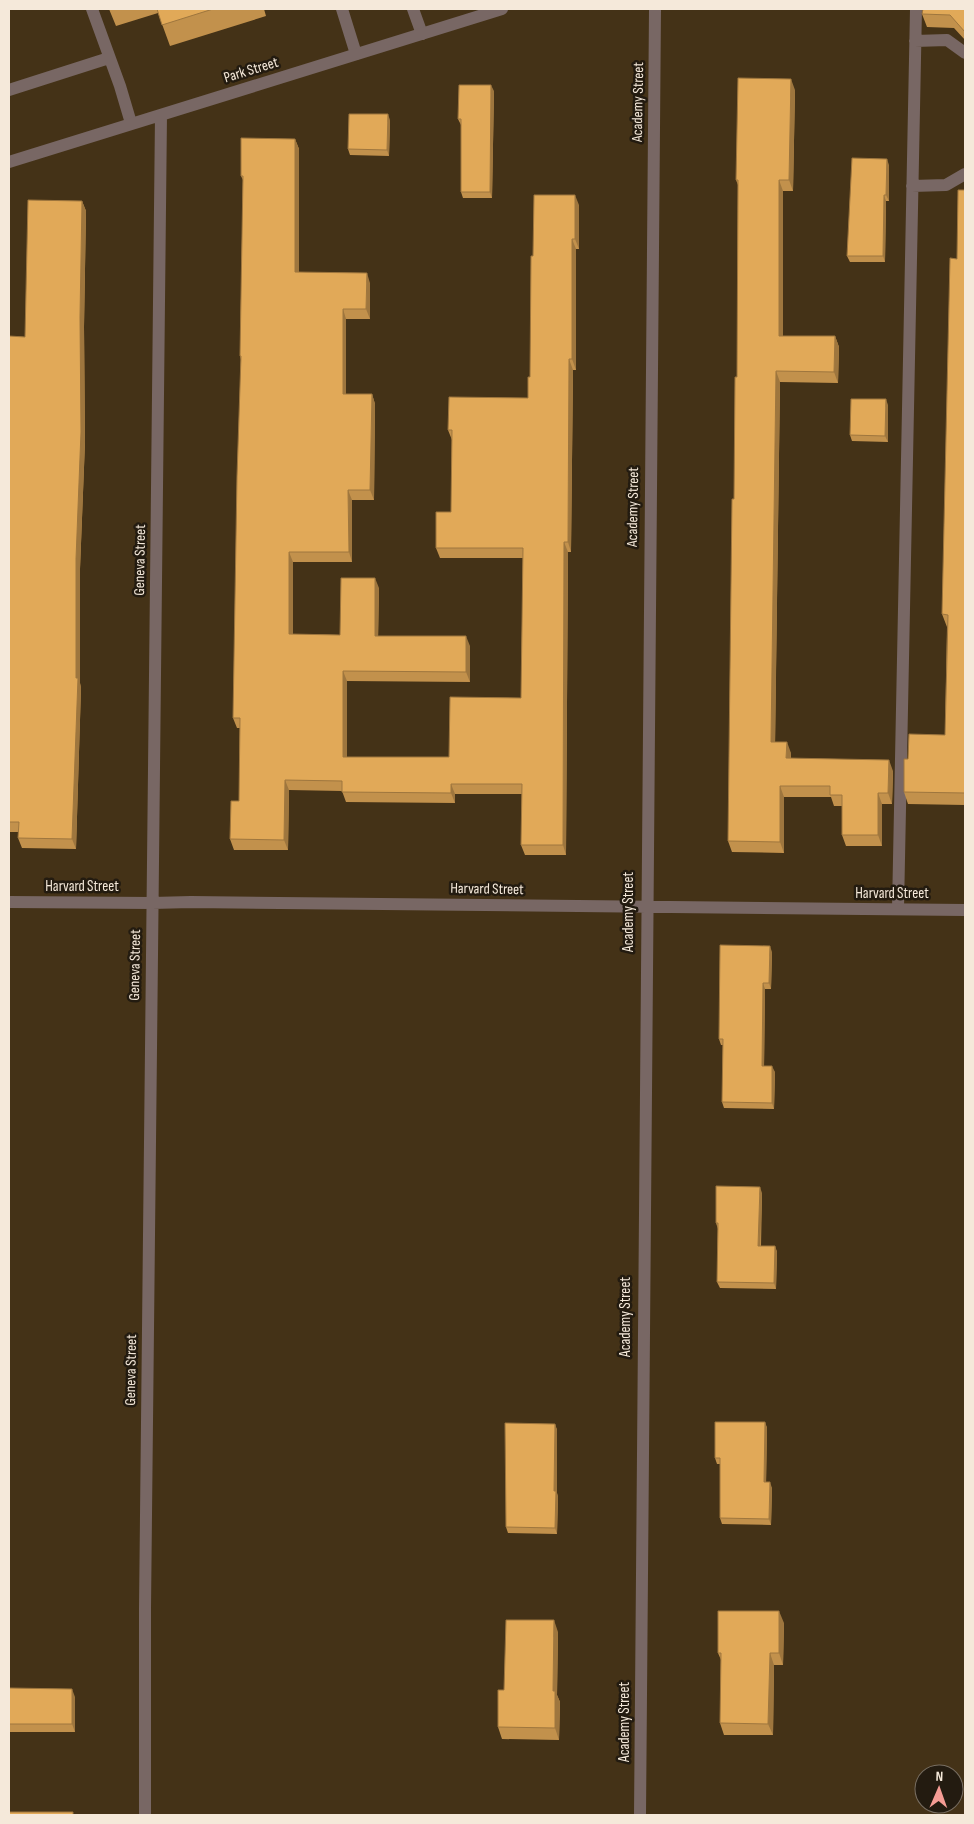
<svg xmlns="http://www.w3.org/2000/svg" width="974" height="1824" viewBox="0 0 974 1824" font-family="'Sofia Sans Condensed',sans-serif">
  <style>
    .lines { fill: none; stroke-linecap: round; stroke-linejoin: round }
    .service { stroke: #786764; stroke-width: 12 }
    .minor { stroke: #786764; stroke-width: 12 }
    .wall { fill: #c2914c }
    .shaded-wall { fill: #9e763e }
    .building { fill: #e1a958; stroke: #9e763e }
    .labels { text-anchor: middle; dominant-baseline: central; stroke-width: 5; stroke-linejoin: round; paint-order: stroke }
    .street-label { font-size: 15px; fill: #f5e9da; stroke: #231b10 }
  </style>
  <rect width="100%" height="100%" fill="#443217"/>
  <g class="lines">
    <path class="service" d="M92 9 120 86 131 123
      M342 9 356 54
      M413 9 422 34
      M915 41 947 40 965 53
      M9 90 109 58
      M912 186 946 185 965 174
      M898 909 916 9"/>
    <path class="minor" d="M9 162 502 9
      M9 902 152 903 191 902 965 910
      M145 1815V1609L161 115
      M640 1815C641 1213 648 611 655 9"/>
  </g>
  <path class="wall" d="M109 9H264L266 16 170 46 158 13 116 26Z
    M965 9V40L954 28 927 27 922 14Z
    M795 90 793 191H783V336H835L839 347 838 383 780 382 775 742 791 753V758L893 771 892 804H882V846H846L842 835V806H834L831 797H784V853L732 852 728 841 737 377 738 185 736 180Z
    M494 91 492 198H463L461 192V125L458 119Z
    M390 120 389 156 350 155 348 149Z
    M295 139 299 149V272L370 283V319H346V394H372L375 404 374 500H352V562H293V634L340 635 379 588 378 636 470 646V682L347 681V757H449L521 698 523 558H440L436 548 451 512 452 440 448 430 528 398 530 377 533 256 579 205V249H576V370H573L571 552H568L566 855H525L521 845 522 794H455V803L346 802 342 791 289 790 288 850H234L230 839 239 801 240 728H237L233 718 241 360 240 356 243 180 241 176Z
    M889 165V201H886L885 262H850L847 256Z
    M965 190V805L908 804 904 792 908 759 945 735 947 627 942 614 957 259Z
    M82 201 86 211 84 327 85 442 80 569V683L81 688 76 849 22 848 18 838 19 832H9V336L25 337Z
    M888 405V442L852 441 850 435Z
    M772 952 771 989H765L764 1066 775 1072 774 1109 724 1108 722 1102 723 1045H721L719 1039Z
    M762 1193 761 1246H775L777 1252 776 1289 720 1288 717 1282 718 1229 716 1223Z
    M765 1422 767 1428 766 1482 772 1488 771 1525 722 1524 720 1518V1464H717L715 1458Z
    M555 1424 557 1430V1493L558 1497 557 1534 508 1533 506 1527Z
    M784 1623 783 1665H774L773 1735H724L720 1723 721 1660 718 1653Z
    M558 1632 557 1695 560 1702 559 1740 502 1739 498 1727 504 1690Z
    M9 1688 75 1697V1732H9Z"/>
  <path class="shaded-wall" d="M791 79 795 90 793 191 789 180Z
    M491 85 494 91 492 198 490 192Z
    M388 114 390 120 389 156 387 150Z
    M295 139 299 149V282L295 272Z
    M887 159 889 165V201L886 195Z
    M779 180 783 191V347L779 336Z
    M575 195 579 205V249L575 239Z
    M884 195 886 201 885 262 883 256Z
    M82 201 86 211 84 327 85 442 80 569V683L81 688 76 849 72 839 76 678V559Z
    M572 239 576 249V370L572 359Z
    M367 273 370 283V319L366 309Z
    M343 309 346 319V404L343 394Z
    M835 336 839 347 838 383 834 372Z
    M569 359 573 370 571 552 568 542Z
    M776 371 780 382 775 753 771 742Z
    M372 394 375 404 374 500 370 490Z
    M886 399 888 405V442L885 436Z
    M348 490 352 500V562L349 552Z
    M564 542 568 552 566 855 563 845Z
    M289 552 293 562V644L289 634Z
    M375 578 379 588 378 646 375 636Z
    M466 636 470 646V682L466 672Z
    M343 671 347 681V767L343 757Z
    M787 742 791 753 790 769 786 758Z
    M889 760 893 771 892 804 888 793Z
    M285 780 289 790 288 850 284 840Z
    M451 784 455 794V803L451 793Z
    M780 786 784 797V853L780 842Z
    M878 793 882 804V846L878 835Z
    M770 946 772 952 771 989 769 983Z
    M763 983 765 989 764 1072 762 1066Z
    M772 1066 775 1072 774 1109 772 1103Z
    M760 1187 762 1193 760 1252 758 1246Z
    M775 1246 777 1252 776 1289 774 1283Z
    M765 1422 767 1428 766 1488 764 1482Z
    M555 1424 557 1430V1493L558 1497 557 1534 555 1528 554 1491Z
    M770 1482 772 1488 771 1525 769 1519Z
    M779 1611 784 1623 783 1665 779 1653Z
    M554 1620 558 1632 557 1695 560 1702 559 1740 555 1728 553 1691Z
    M770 1653 774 1665 773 1735 768 1724Z
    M72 1689 75 1697V1732L72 1724Z"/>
  <path class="building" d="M157 9H213L162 25Z
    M923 9H965V32L950 15 922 14Z
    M738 78 791 79 789 180H779V336H835L834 372 776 371 771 742H787L786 758 889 760 888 793H878V835H842V795H830V786H780V842L728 841 732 499H734L735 377H737L738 180H736Z
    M459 85H491L490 192H461V119H458Z
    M349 114H388L387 150 348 149Z
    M241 138 295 139V272L367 273 366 309H343V394H372L370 490H348L349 552H289V634L340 635 341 578H375V636H466V672L343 671V757H449L450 697 521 698 523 548H436V512H451L452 430H448L449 397 528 398V377H530L531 256H533L534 195H575V239H572V359H569L568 542H564L563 845H521L522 784H451V793L342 792V781L285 780 284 840 230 839 231 801H239L240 718H233L237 476 241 356H240L243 176H241Z
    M852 158 887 159 886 195H884L883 256H847Z
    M958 190H965V793L904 792V759H908L909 734 945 735 948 615 942 614 950 258 957 259Z
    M28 200 82 201 80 317 81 432 76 559V678H78L72 839 18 838 19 822H9V336L25 337Z
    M851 399H886L885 436 850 435Z
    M720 945 770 946 769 983H763L762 1066H772V1103L722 1102 723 1039H719Z
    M716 1186 760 1187 758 1246H775L774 1283 717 1282 718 1223H716Z
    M715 1422H765L764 1482H770L769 1519 720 1518V1458H715Z
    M505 1423 555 1424 554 1491H556L555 1528 506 1527Z
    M718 1611H779V1653H770L768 1724 720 1723 721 1653H718Z
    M506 1620H554L553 1691H555V1728L498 1727V1690H504Z
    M9 1688 72 1689V1724H9Z
    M9 1812H73V1815H9Z"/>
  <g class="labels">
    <g class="street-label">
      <text transform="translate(251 70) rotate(-17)">Park Street</text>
      <text transform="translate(638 102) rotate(-89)">Academy Street</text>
      <text transform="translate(633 507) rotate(-89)">Academy Street</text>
      <text transform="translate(140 560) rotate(-89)">Geneva Street</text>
      <text x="82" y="886">Harvard Street</text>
      <text transform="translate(487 889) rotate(1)">Harvard Street</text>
      <text x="892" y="893">Harvard Street</text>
      <text transform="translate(628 912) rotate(-90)">Academy Street</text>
      <text transform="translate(135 965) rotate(-89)">Geneva Street</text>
      <text transform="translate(625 1317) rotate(-90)">Academy Street</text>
      <text transform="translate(131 1370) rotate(-89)">Geneva Street</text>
      <text transform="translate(624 1722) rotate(-90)">Academy Street</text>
    </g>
  </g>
  <rect width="974" height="1824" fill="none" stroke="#f5e9da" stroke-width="20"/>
  <g transform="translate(939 1789) rotate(2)"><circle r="24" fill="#231b10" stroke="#776d61"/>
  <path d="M0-4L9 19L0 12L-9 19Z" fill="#f59c94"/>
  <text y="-8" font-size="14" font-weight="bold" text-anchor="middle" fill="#f5e9da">N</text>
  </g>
</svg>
